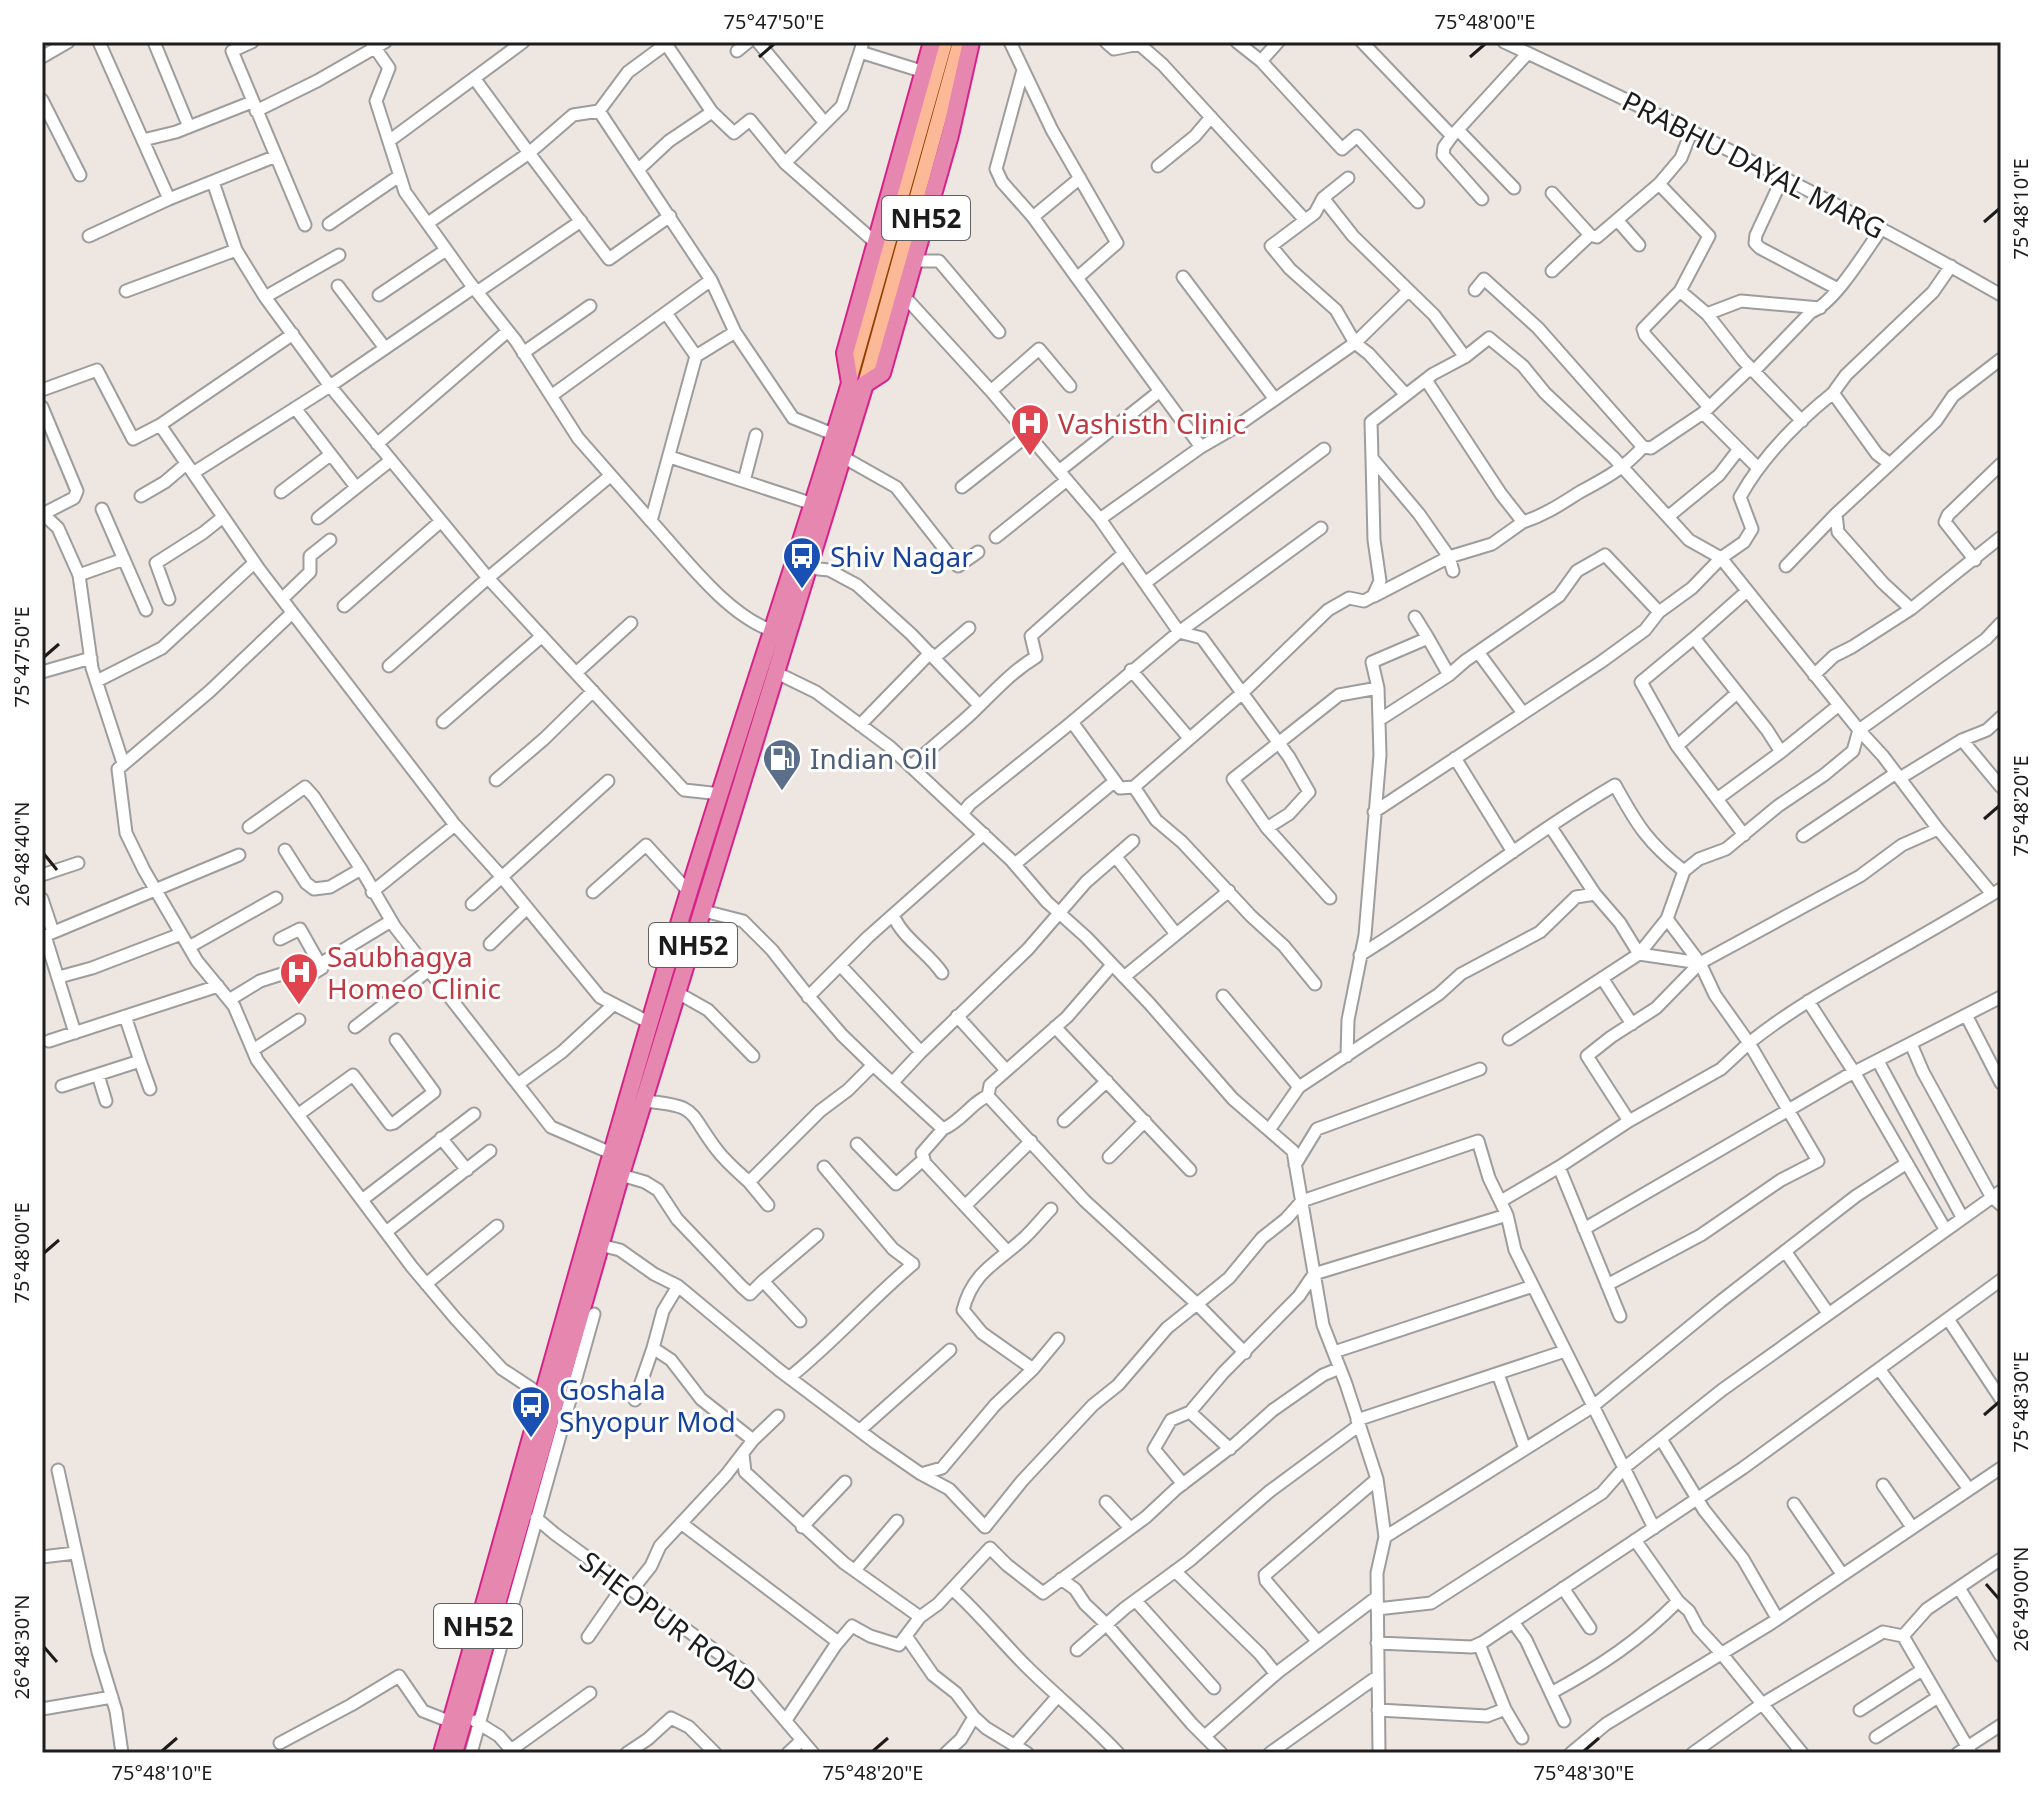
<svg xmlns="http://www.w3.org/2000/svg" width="2043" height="1795" viewBox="0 0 2043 1795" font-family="'Noto Sans',sans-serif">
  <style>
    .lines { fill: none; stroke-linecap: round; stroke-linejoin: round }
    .minor-casing { stroke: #9d9d9d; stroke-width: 15 }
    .major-casing { stroke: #934000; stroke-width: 18 }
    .highway-casing { stroke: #d7228b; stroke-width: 20 }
    .minor { stroke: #fff; stroke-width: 11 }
    .major { stroke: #fcb997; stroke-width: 14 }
    .highway { stroke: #e687af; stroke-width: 16 }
    .ticks { fill: none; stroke: #1c1c1c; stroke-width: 3 }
    .labels { text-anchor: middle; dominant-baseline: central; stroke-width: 6; stroke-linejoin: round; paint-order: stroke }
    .shield { fill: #fff; stroke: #606060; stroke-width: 2 }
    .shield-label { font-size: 26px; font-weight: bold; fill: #1c1c1c }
    .street-label { font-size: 28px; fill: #1c1c1c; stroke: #fff }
    .health-label { font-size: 28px; fill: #be3a42; stroke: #fff; text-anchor: start }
    .transit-label { font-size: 28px; fill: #164399; stroke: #fff; text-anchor: start }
    .service-label { font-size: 28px; fill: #4e5e75; stroke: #fff; text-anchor: start }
    .neatline { fill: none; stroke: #1c1c1c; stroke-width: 3 }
    .ticks-label { font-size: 20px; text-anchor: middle; fill: #1c1c1c }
  </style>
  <rect width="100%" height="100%" fill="#ede6e1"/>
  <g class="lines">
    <defs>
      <path id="minor" d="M99 42 169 199 276 156
        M154 42 189 127
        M252 42 232 51 305 225
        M371 42 389 68 376 101 405 192 470 283 516 341 578 438 651 521
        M758 42 825 123
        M863 42 860 52 918 70 923 76
        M1010 42 1052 130 1117 243 1077 278 1201 447 1100 519 1179 632 1321 528
        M1106 42 1114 49 1139 44
        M1141 42 1139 44 1163 65 1305 220
        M1237 42 1261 61
        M1278 42 1261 61 1342 149 1357 136 1418 202
        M1362 42 1452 136 1528 53
        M1504 42C1673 121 1839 202 2001 295
        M737 51 748 42
        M42 57 68 42
        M1023 70 996 169 1002 182 1033 217 1077 278
        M474 78 529 153 573 115 599 111 628 72 666 44 665 42
        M42 100 80 175
        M256 111 317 81 385 42
        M599 111 711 280 735 332 793 418 833 434
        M712 112 734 133 750 120 785 163 876 243
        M1458 130 1514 188
        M1452 136 1444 147 1443 155 1482 199
        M143 140 176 132 252 102
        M389 141 523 42
        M785 163 842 106 860 52
        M1158 166 1195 136 1211 117
        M639 169 669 141 712 112 666 44 669 42
        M1783 177 1756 235 1755 243 1760 248 1838 289
        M213 182 236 250 265 297 330 386 488 578 684 790 721 794
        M1659 184 1709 236 1680 291 1643 329 1645 335 1709 407
        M1552 193 1590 235
        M1323 198 1353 236 1434 315 1465 357
        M1033 217 1080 178
        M1618 221 1639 245
        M428 223 529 153 609 259 670 216
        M329 224 399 176
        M89 236 169 199
        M914 261H939L999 332
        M1552 271 1590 235 1597 237 1659 184 1681 158 1692 130
        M1183 277 1274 398
        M338 286 385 348
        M1475 290 1484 279 1538 328 1643 447 1651 448 1703 413 1747 371H1754L1811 312C1835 303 1866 250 1882 228
        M126 291 236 250
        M1680 291 1707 314 1741 301 1820 308
        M477 292 581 221
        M379 295 446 250
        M265 297 339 255
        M905 297 991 391 1100 519
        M666 313 696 356 651 521C683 556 728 617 774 631
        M1707 314 1743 360 1802 421
        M293 334 160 425 259 569 455 825 501 876 600 997 650 1023
        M523 353 590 306
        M696 356 735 332
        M2001 359 1953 396 1936 421 1890 464 1877 454 1833 393C1797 422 1762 457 1740 497L1752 529 1744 542 1721 558 1859 730 1986 639 2001 623
        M1426 380 1501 494 1523 522C1545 515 1561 504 1580 492 1606 478 1623 469 1643 447
        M42 390 97 370 133 439 160 425
        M991 391 1039 349 1070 386
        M1833 393 1846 375 1933 292 1951 266
        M1406 395 1369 354 1355 343 1408 291
        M551 396 711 280
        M42 407 77 491 74 498 43 514
        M295 408 356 487
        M1703 413 1758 468
        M377 444 508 331
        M1201 447 1234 428 1355 343 1336 310 1290 269 1271 246 1315 213 1323 198 1348 178
        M670 457 813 504
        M843 457 896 487 958 566 978 552
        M1059 471 1160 391
        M193 473 330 386 473 288
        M744 481 756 435
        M962 487 1028 435
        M281 492 330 455
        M141 496 165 482 186 464
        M102 509 146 610
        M42 513 58 528 79 575 92 668 123 763
        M1669 516 1719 475 1739 449
        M318 518 391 460
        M996 537 1067 480
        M1975 560 1945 522 1948 515 2001 464
        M1786 566 1836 514
        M809 568 829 570 857 585 911 634 979 705
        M79 575 124 559
        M1145 583 1324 449
        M1374 596 1449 557 1492 544 1523 522
        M169 599 156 563 203 533 223 517
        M282 599 310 572V556L330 540
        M344 606 441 521
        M1911 609 2001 537
        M292 613 210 691 118 769 126 833 144 870 197 961 234 1006 257 1060 412 1267 455 1318 502 1369 543 1396
        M1415 617 1428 638
        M1694 638 1641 682 1677 746 1717 799
        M1478 652 1523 713
        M934 658 969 628
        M389 666 488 578 610 476
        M1131 670 1189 738
        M42 672 91 658
        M576 673 631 623
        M777 673 816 692 890 747 1011 860 1047 902 1086 937 1149 1003 1233 1099 1293 1151 1323 1325 1346 1384 1377 1479 1381 1507 1385 1537 1377 1573 1379 1753
        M1814 675 1834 656 1852 647 1911 609 1883 583 1838 532 1836 514 1890 464
        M97 681 162 648 254 563
        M1379 720 1449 675
        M443 722 542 636
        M1072 722 1179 632 1202 638 1289 757 1309 792 1289 814 1267 828 1330 898
        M860 725 930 653
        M1859 730 1883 756 1938 829 1992 894
        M1962 740 1987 730 2001 717
        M1677 746 1737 693
        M1781 752 1839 705
        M1455 758 1513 852
        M911 767C931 747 953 731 973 712 994 692 1011 672 1036 657L1031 636 1124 553
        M1900 778 1962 740 2001 787
        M496 780 544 739 593 691
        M1134 787 1156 820 1182 842 1251 916 1284 946 1315 984
        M1374 812 1601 662 1645 630 1659 612
        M962 814 970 804 1072 722 1120 788 1134 787 1241 694 1328 610 1349 598 1364 601 1373 596 1380 581 1374 540 1372 458
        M1550 826 1595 894
        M249 827 305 787 314 797 361 869
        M1267 828 1233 779 1339 695 1378 688
        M1938 829 1902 845 1860 876 1700 963 1715 995 1749 1043C1790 1010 1834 986 1879 960 1920 937 1961 913 2001 889
        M1744 835 1717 799 1781 752 1767 730 1694 638 1747 591
        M1803 836 1896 773
        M285 850 306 883 314 889 330 887 361 869 395 927 551 1127 611 1153
        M1116 857 1176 934
        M1015 864 1115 781
        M42 875 78 863
        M372 892 455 825
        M593 892 646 845 689 892
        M42 899 53 932
        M472 904 608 781
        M893 915C903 939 928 952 942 973
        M45 936 75 1033
        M42 937 239 855
        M490 944 527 908
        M189 947 276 898
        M1639 954 1700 963
        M1360 955C1447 902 1527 837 1615 785 1637 825 1648 843 1684 871
        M1700 963 1667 919 1684 871 1699 859 1726 849 1778 806 1824 775 1853 751 1859 730
        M320 964 391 921
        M840 965 921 1052 1028 949 1086 882 1133 841
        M59 977 92 968 181 934
        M1124 977 1229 891
        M1602 978 1632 1024
        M678 993 708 1010 753 1056
        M1223 996 1299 1087
        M808 997 868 937 984 834
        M229 1000 260 981 288 972 299 982 322 968 300 929 280 939
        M1808 1001 1854 1072 1945 1229
        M1966 1015 2001 1083
        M957 1016 1006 1070
        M355 1027 429 970
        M1055 1027 1190 1170
        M1509 1039 1639 954 1667 919
        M49 1041 218 986
        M1911 1044 1923 1072 1991 1196 2001 1205
        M253 1050 299 1020
        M1347 1056 1348 1020 1365 935 1380 755 1378 688 1372 662 1428 638 1449 675 1465 661 1559 596 1577 571 1605 555 1659 612 1692 588 1721 558 1689 540 1614 458 1545 393 1523 366 1489 338 1465 357 1433 374 1371 422 1372 458 1419 514 1449 557 1453 571
        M140 1061 150 1089
        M1878 1061 1962 1217
        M873 1065 943 1129 922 1153 925 1163 1007 1251
        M98 1075 106 1101
        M893 1082 921 1052
        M518 1084 562 1052 614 1004
        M62 1086 140 1061 125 1016
        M644 1101C700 1106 687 1111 717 1150 726 1162 738 1172 749 1182L820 1111 848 1090 873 1065 842 1035 805 992 772 950 743 921 704 911
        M299 1114 353 1075 390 1124 394 1123 434 1092 396 1040
        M1064 1121 1107 1081
        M1629 1121 1587 1056 1611 1037 1656 1008 1700 963
        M943 1129C962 1121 973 1101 988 1096
        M1269 1130 1299 1087 1439 994 1461 974 1540 932 1576 897 1595 894 1620 923 1639 954
        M441 1138 467 1170
        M857 1144 896 1184 924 1159
        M1109 1157 1145 1121
        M1295 1165 1317 1129 1480 1069
        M1559 1167 1620 1316
        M621 1175 645 1182 658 1190 677 1219 742 1287 750 1294 763 1281 800 1321
        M749 1182 768 1205
        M362 1200 474 1114
        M1501 1201 1559 1167 1629 1121 1721 1069 1749 1043 1818 1161 1781 1180 1701 1235 1607 1285
        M965 1206 1031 1141
        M1584 1229 1845 1077 2001 997
        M386 1232 490 1151
        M600 1245 620 1250 654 1274 678 1286 779 1370 876 1443 921 1474 949 1489 985 1527 1022 1481 1093 1405 1118 1385 1167 1328 1197 1304 1085 1201 988 1096 990 1085 1067 1017 1112 965
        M1785 1251 1828 1313
        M763 1281 817 1235
        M426 1284 497 1226
        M1948 1319 2001 1399
        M1334 1352 1533 1286
        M1245 1353 1197 1304 1229 1278 1262 1238 1286 1219 1302 1201 1478 1141 1489 1178 1507 1215 1515 1250 1654 1528
        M1033 1369 982 1333 963 1310C973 1271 997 1263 1024 1238 1034 1229 1042 1218 1051 1209
        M1879 1369 1969 1489
        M1498 1374 1525 1449
        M790 1377C834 1342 870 1300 913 1264L893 1249 824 1167
        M635 1400 653 1348
        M1357 1420 1565 1351
        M860 1430 950 1350
        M1661 1439 1704 1510 1743 1559 1777 1618
        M753 1440 778 1416
        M1230 1449 1190 1412 1223 1373 1299 1296 1314 1274 1507 1215
        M743 1454 745 1472 844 1563 920 1617 899 1645 870 1636 852 1626 835 1646 786 1720
        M58 1470 98 1652 116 1711 122 1753
        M921 1474 942 1468 995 1405 1033 1369 1058 1339
        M1183 1484 1154 1449 1171 1420 1190 1412
        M1883 1485 1912 1527
        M1106 1502 1130 1528
        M1794 1504 1842 1574
        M536 1518 555 1534 743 1671 813 1753
        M681 1523 838 1642
        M802 1527 845 1482
        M1385 1537 1592 1407 1721 1301 1856 1196 1907 1163
        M1635 1540 1678 1601 1689 1611 1698 1628 1721 1653 1802 1753
        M42 1557 75 1553
        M855 1570 897 1521
        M1175 1571 1260 1654 1276 1674
        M1061 1579 1075 1589 1085 1604 1106 1624 1192 1724 1221 1753
        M1563 1588 1590 1628
        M1959 1588 2001 1656
        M952 1589C979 1613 1001 1641 1026 1666 1056 1696 1089 1722 1118 1753
        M632 1590 651 1566 660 1546 726 1475 753 1440 701 1399 671 1360 653 1348 663 1311 678 1286
        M1136 1601 1214 1688
        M1377 1609 1431 1603 1602 1493 1624 1468 1722 1390 2001 1191
        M920 1617 938 1604 990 1548 1007 1565 1043 1593 1146 1517 1176 1489 1235 1444 1273 1410 1323 1375 1340 1368
        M1513 1622 1526 1640 1564 1721
        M906 1636 933 1675 956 1693 974 1717 986 1728 1027 1753
        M1903 1636 1927 1609 2001 1559
        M588 1637 624 1585
        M1318 1642 1266 1581 1265 1575 1377 1479
        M1377 1643 1472 1647 1483 1642 1743 1468 2001 1280
        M1479 1644 1505 1709 1522 1738
        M1077 1650 1125 1608 1189 1561 1270 1491 1358 1426
        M1551 1693C1599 1667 1640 1640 1678 1601
        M42 1709 112 1697
        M1378 1710 1487 1716 1505 1709
        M1860 1710 1922 1670
        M475 1721 499 1736 514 1753
        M1205 1736 1278 1672 1377 1597
        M1876 1737 1938 1697
        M280 1743 351 1705 399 1676 423 1711 451 1722
        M1014 1746 1058 1696
        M511 1750 590 1693
        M471 1753 594 1314
        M627 1753 648 1739 671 1718 689 1727 715 1753
        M788 1753 802 1740
        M946 1753 961 1739 974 1717
        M1270 1753 1378 1676
        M1571 1753 1606 1724 1770 1624 2001 1468
        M1693 1753 1762 1704 1883 1632 1903 1636 1971 1753
        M1958 1753 2001 1725"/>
      <path id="major" d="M850 378 945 42
        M865 384 960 42"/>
      <path id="highway" d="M442 1753C521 1477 596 1199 679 924 734 743 796 564 850 383L845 353 932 42
        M454 1753 618 1184 865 384 882 373 950 135 971 42"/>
    </defs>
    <use href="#minor" class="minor-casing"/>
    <use href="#major" class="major-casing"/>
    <use href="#highway" class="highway-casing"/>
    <use href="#minor" class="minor"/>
    <use href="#major" class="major"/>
    <use href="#highway" class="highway"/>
  </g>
  <path class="ticks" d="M759 57 774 44M1470 57 1485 44M1984 222 1999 209M44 657 59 644M1984 819 1999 806M44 854 57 870M44 1253 59 1240M1984 1415 1999 1402M1986 1584 1999 1599M44 1647 57 1662M162 1751 177 1738M873 1751 888 1738M1584 1751 1599 1738"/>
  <defs>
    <symbol id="hospital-pin" viewBox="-11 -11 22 30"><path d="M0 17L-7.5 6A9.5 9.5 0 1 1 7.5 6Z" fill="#e0444e" stroke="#fff"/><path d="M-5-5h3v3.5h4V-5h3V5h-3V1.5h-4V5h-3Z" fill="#fff"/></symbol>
    <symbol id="bus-pin" viewBox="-11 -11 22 30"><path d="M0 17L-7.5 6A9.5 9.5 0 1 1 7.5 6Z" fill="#1a4fb4" stroke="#fff"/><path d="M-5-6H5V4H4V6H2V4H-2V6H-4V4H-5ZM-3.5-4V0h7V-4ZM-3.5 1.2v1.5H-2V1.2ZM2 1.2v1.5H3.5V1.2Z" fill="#fff"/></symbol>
    <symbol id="fuel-pin" viewBox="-11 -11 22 30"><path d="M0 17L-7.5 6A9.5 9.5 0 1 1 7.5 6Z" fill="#5c6f8a" stroke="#fff"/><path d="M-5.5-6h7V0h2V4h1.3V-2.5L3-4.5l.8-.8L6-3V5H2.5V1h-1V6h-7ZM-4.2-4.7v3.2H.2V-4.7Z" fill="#fff"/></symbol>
  </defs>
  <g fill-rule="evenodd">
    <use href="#hospital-pin" x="1008" y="401" width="44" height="60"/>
    <use href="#bus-pin" x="780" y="534" width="44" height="60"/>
    <use href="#fuel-pin" x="760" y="736" width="44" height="60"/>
    <use href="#hospital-pin" x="277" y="950" width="44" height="60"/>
    <use href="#bus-pin" x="509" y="1383" width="44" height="60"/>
  </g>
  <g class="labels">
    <g class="shield">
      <rect x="882" y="196" width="88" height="44" rx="6"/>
      <rect x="649" y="923" width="88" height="44" rx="6"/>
      <rect x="434" y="1604" width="88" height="44" rx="6"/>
    </g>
    <g class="shield-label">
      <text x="926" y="218">NH52</text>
      <text x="693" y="945">NH52</text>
      <text x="478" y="1626">NH52</text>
    </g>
    <g class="street-label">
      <text transform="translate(1754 164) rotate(27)">PRABHU DAYAL MARG</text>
      <text transform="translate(669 1621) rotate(37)">SHEOPUR ROAD</text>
    </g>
    <g class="health-label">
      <text x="1058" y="423">Vashisth Clinic</text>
      <text x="327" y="956">Saubhagya<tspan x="327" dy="32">Homeo Clinic</tspan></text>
    </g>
    <g class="transit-label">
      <text x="830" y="556">Shiv Nagar</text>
      <text x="559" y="1389">Goshala<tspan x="559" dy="32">Shyopur Mod</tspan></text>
    </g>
    <g class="service-label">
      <text x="810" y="758">Indian Oil</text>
    </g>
  </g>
  <rect width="2043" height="1795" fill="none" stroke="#ffffff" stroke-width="88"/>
  <rect x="44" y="44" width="1955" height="1707" class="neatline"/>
  <g class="ticks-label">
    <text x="774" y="29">75°47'50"E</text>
    <text x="1485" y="29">75°48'00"E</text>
    <text transform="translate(2021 209) rotate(-90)" y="7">75°48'10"E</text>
    <text transform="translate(22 657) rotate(-90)" y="7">75°47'50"E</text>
    <text transform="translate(2021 806) rotate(-90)" y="7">75°48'20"E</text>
    <text transform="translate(22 854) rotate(-90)" y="7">26°48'40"N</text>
    <text transform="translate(22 1253) rotate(-90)" y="7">75°48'00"E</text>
    <text transform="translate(2021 1402) rotate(-90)" y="7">75°48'30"E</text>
    <text transform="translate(2021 1599) rotate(-90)" y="7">26°49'00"N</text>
    <text transform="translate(22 1647) rotate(-90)" y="7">26°48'30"N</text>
    <text x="162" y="1780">75°48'10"E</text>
    <text x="873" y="1780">75°48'20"E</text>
    <text x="1584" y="1780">75°48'30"E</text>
  </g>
</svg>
